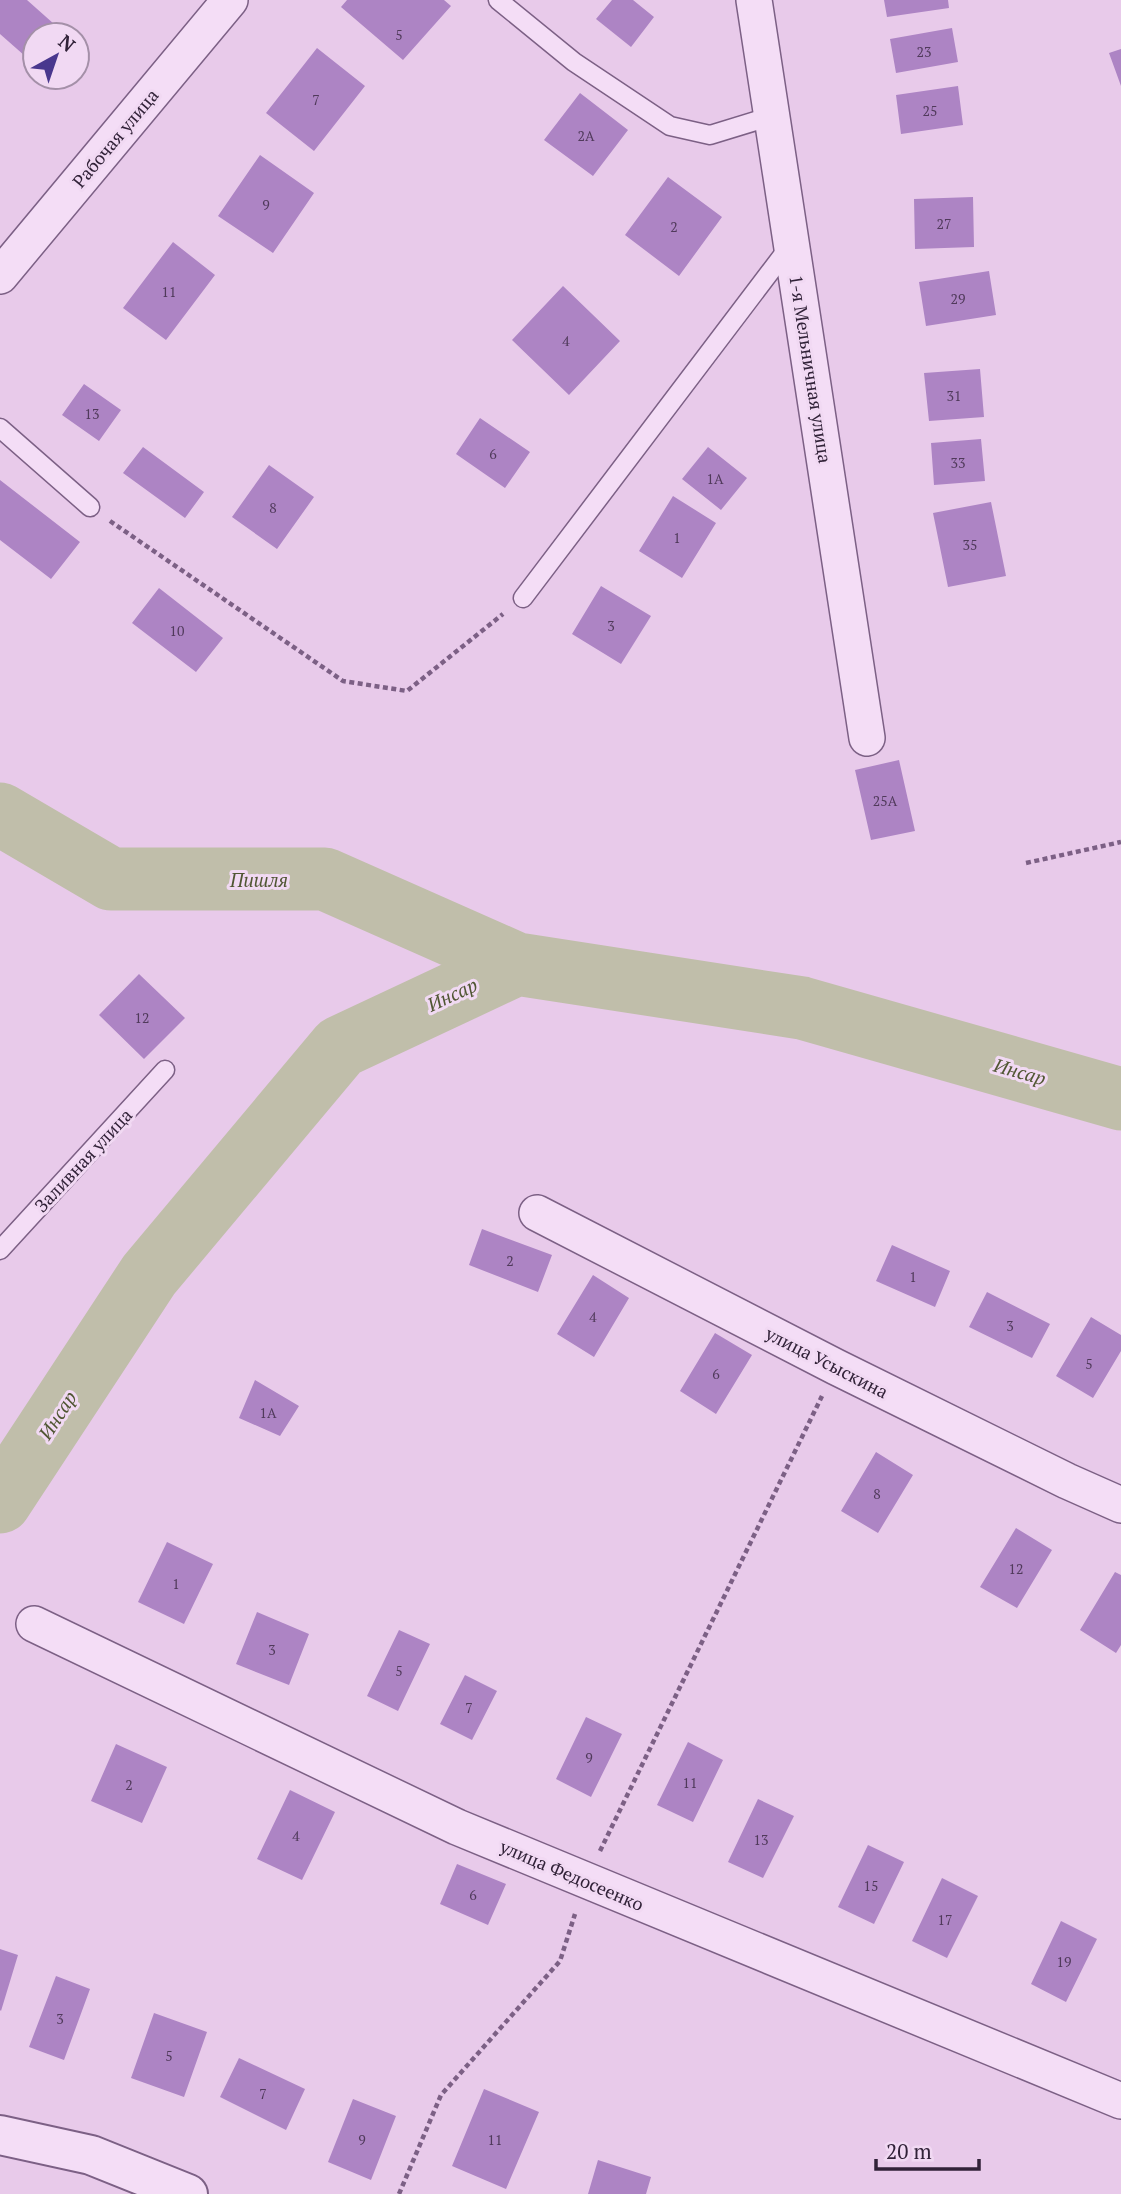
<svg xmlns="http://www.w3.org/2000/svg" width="1121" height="2194" viewBox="0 0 1121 2194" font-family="'PT Serif',serif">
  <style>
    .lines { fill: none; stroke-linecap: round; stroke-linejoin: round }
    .river { stroke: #c0beaa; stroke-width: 63 }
    .building { fill: #ad84c4 }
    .service-casing { stroke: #7c6085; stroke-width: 21 }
    .minor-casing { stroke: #7c6085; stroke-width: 38 }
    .tertiary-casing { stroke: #7c6085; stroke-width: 42 }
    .path { stroke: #7c6085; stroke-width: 4.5; stroke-dasharray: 5 3.5; stroke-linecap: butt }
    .service { stroke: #f4ddf6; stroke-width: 18 }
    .minor { stroke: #f4ddf6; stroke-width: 35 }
    .tertiary { stroke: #f4ddf6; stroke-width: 38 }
    .labels { text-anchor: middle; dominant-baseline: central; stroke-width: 6; stroke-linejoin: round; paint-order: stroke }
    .number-label { font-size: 14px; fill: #503a5b }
    .street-label { font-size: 18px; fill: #312238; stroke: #f1d9f3 }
    .water-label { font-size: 19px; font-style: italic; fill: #505633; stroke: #f1d9f3 }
  </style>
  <rect width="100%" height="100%" fill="#e8caea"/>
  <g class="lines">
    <path class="river" d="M0 814 111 879H325L517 964
      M0 1502 149 1275 340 1047 517 964 802 1008 1121 1099"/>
  </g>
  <path class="building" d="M0 0H27L54 24 44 35H35V45L25 56 0 34Z
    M347 0H444L451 6 403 60 341 7Z
    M612 0H633L654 17 631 47 596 19Z
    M884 0H948L949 8 887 17Z
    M952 28 958 62 896 73 890 39Z
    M317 48 365 86 314 151 266 113Z
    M1121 49V86L1109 53Z
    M958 86 963 125 901 134 896 95Z
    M580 93 628 130 593 176 544 140Z
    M260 155 314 193 273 253 218 216Z
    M668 177 722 217 679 276 625 235Z
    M973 197 974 247 915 249 914 199Z
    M173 242 215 275 166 340 123 308Z
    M989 271 996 315 926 326 919 282Z
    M563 286 620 341 569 395 512 340Z
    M980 369 984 417 929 421 924 373Z
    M84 384 121 410 99 441 62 415Z
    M480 418 530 452 505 488 456 454Z
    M981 439 985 481 934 485 931 443Z
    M143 447 204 492 185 518 123 473Z
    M708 447 747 478 721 510 682 479Z
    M269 465 314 497 277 549 232 517Z
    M0 480 80 542 51 579 0 540Z
    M673 496 716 523 682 578 639 551Z
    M991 502 1006 576 948 587 933 513Z
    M601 586 651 616 621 664 572 634Z
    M159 588 223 638 196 672 132 623Z
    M899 760 915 831 871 840 855 770Z
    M139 974 185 1018 144 1059 99 1015Z
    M482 1229 552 1255 538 1292 469 1265Z
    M892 1245 950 1271 935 1307 876 1281Z
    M593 1275 629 1298 594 1357 557 1334Z
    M987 1292 1050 1324 1032 1358 969 1327Z
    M1091 1317 1121 1335V1351L1093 1398 1056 1376Z
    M715 1333 752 1355 716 1414 680 1391Z
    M255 1380 299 1406 280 1436 239 1418Z
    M876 1452 913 1475 878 1533 841 1511Z
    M1016 1528 1052 1550 1017 1608 980 1587Z
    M167 1542 213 1564 184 1624 138 1602Z
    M1115 1572 1121 1575V1645L1116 1653 1080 1630Z
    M257 1612 309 1634 289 1685 236 1664Z
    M399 1630 430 1644 398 1711 367 1696Z
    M465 1675 497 1691 472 1740 440 1724Z
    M586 1717 622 1734 591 1797 556 1779Z
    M688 1742 723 1760 693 1822 657 1805Z
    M116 1744 167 1767 142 1823 91 1801Z
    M290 1790 335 1812 302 1880 257 1859Z
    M758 1799 794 1816 763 1878 728 1862Z
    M868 1845 904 1862 874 1924 838 1907Z
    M457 1864 506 1884 488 1925 440 1904Z
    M942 1878 978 1896 947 1958 912 1941Z
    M1061 1921 1097 1939 1066 2002 1031 1984Z
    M0 1949 18 1955 1 2011 0 2010Z
    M56 1976 90 1989 64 2060 29 2047Z
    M154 2013 207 2032 184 2097 131 2078Z
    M239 2058 305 2089 286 2130 220 2097Z
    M484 2089 539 2112 506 2189 452 2166Z
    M353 2099 396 2116 371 2180 328 2162Z
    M598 2160 651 2177 646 2194H588Z"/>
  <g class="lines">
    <defs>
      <path id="service" d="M498 0 574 62 670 126 710 135 772 116
        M0 428 90 507
        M523 598 789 247
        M0 1250 165 1070"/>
      <path id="minor" d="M754 0 867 738
        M0 276 230 0
        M537 1213 836 1367 1067 1481 1121 1505
        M34 1624 457 1827 1121 2101"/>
      <path id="tertiary" d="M0 2135 91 2155 188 2194"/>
    </defs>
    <use href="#service" class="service-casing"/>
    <use href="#minor" class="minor-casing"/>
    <use href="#tertiary" class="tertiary-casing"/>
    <path class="path" d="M110 521 343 681 407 691 503 614
      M1026 863 1121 842
      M600 1851 822 1396
      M399 2194 441 2095 560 1961 575 1914"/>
    <use href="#service" class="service"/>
    <use href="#minor" class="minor"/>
    <use href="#tertiary" class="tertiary"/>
  </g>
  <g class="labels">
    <g class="number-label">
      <text x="399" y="34">5</text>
      <text x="924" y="51">23</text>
      <text x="316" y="99">7</text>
      <text x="930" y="110">25</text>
      <text x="586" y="135">2А</text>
      <text x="266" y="204">9</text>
      <text x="944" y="223">27</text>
      <text x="674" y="226">2</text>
      <text x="169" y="291">11</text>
      <text x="958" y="298">29</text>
      <text x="566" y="340">4</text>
      <text x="954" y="395">31</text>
      <text x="92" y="413">13</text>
      <text x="493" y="453">6</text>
      <text x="958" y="462">33</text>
      <text x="715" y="478">1А</text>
      <text x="273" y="507">8</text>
      <text x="677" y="537">1</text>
      <text x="970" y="544">35</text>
      <text x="611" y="625">3</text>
      <text x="177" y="630">10</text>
      <text x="885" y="800">25А</text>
      <text x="142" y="1017">12</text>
      <text x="510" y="1260">2</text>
      <text x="913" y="1276">1</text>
      <text x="593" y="1316">4</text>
      <text x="1010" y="1325">3</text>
      <text x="1089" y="1363">5</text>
      <text x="716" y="1373">6</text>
      <text x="268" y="1412">1А</text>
      <text x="877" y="1493">8</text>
      <text x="1016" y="1568">12</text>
      <text x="176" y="1583">1</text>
      <text x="272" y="1649">3</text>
      <text x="399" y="1670">5</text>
      <text x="469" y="1707">7</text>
      <text x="589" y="1757">9</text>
      <text x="690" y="1782">11</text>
      <text x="129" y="1784">2</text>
      <text x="296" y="1835">4</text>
      <text x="761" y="1839">13</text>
      <text x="871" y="1885">15</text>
      <text x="473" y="1894">6</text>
      <text x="945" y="1919">17</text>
      <text x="1064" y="1961">19</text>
      <text x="60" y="2018">3</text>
      <text x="169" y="2055">5</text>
      <text x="263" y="2093">7</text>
      <text x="362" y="2139">9</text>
      <text x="495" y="2139">11</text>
    </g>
    <g class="street-label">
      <text transform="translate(115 138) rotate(-50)">Рабочая улица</text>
      <text transform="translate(811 369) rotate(81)">1-я Мельничная улица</text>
      <text transform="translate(83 1160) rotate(-47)">Заливная улица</text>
      <text transform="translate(827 1362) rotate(27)">улица Усыскина</text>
      <text transform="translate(572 1875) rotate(23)">улица Федосеенко</text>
    </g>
    <g class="water-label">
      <text x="259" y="879">Пишля</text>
      <text transform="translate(452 994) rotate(-25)">Инсар</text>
      <text transform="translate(1020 1071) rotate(16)">Инсар</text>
      <text transform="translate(57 1415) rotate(-57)">Инсар</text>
    </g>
  </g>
  <g transform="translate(56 56) rotate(40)"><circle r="33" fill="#f1d9f3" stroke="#a490a8" stroke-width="2"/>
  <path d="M0-5L12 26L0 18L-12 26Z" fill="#49378e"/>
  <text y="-10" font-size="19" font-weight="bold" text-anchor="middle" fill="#312238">N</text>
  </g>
  <path d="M876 2159v10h103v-10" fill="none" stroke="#312238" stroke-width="3.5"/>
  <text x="886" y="2159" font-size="21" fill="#312238" stroke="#f1d9f3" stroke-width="5" paint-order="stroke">20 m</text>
</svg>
